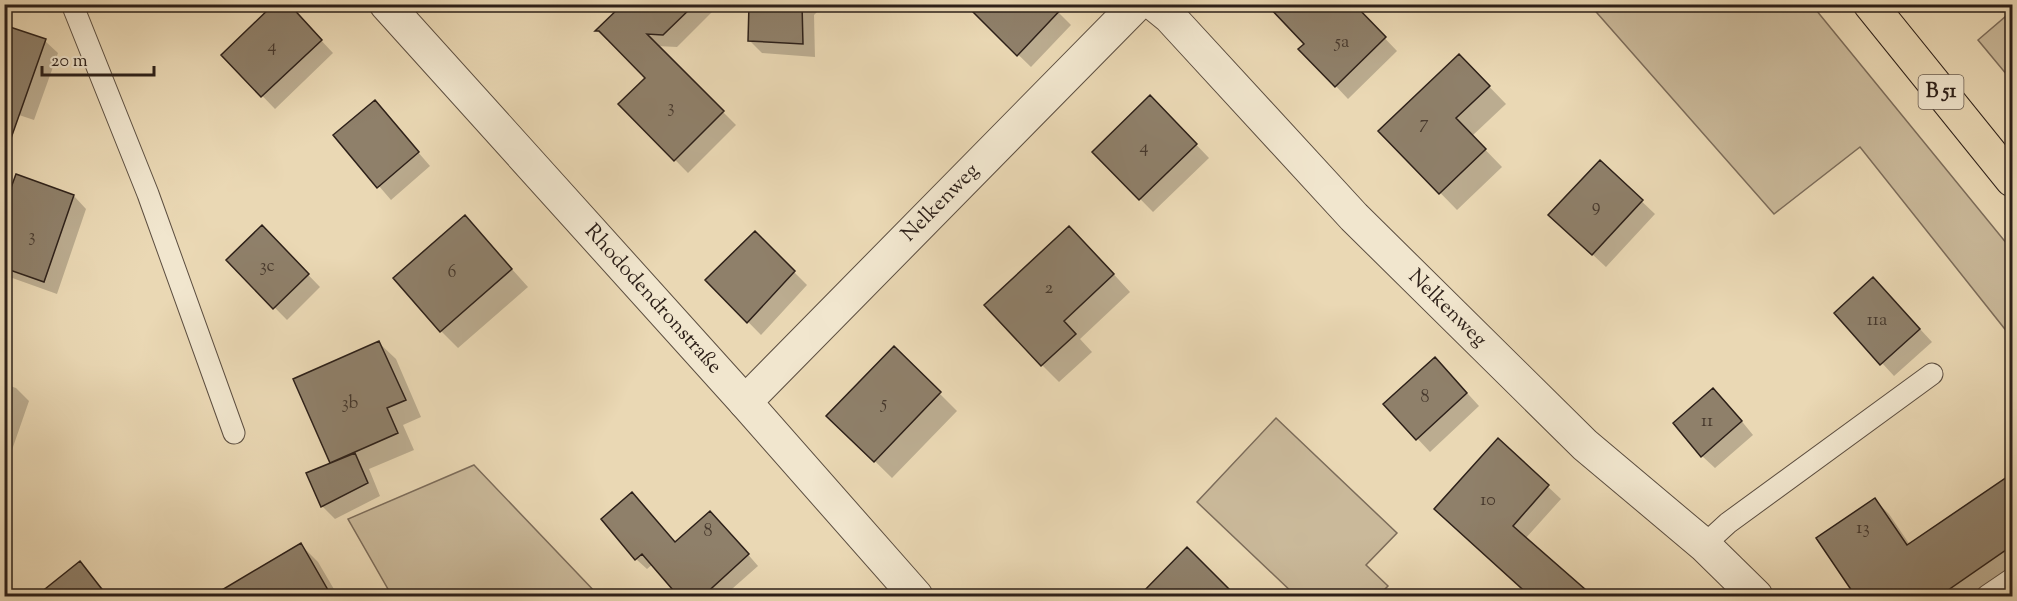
<svg xmlns="http://www.w3.org/2000/svg" width="2017" height="601" viewBox="0 0 2017 601" font-family="'Sorts Mill Goudy',serif">
  <style>
    .green { fill: #cab99a; stroke: #7c6c5a; stroke-width: 1.5 }
    .shadow { fill: #0003 }
    .building { fill: #8f806a; stroke: #2d2019; stroke-width: 1.5 }
    .lines { fill: none; stroke-linecap: round; stroke-linejoin: round }
    .lane-casing { stroke: #5c4e40; stroke-width: 23 }
    .street-casing { stroke: #5c4e40; stroke-width: 35 }
    .primary-casing { stroke: #2d2019; stroke-width: 35 }
    .lane { stroke: #f1e6ce; stroke-width: 21 }
    .street { stroke: #f1e6ce; stroke-width: 33 }
    .primary { stroke: #ead8b4; stroke-width: 33 }
    .labels { text-anchor: middle; dominant-baseline: central; stroke-width: 5; stroke-linejoin: round; paint-order: stroke }
    .number-label { font-size: 18px; fill: #46382d }
    .shield { fill: #f1e6ce; stroke: #685b4f; stroke-width: 1.5 }
    .shield-label { font-size: 20px; font-weight: bold; fill: #2d2019 }
    .street-label { font-size: 21px; fill: #2d2019; stroke: #f1e6ce }
  </style>
  <rect width="100%" height="100%" fill="#ead8b4"/>
  <filter id="stains"><feTurbulence type="fractalNoise" baseFrequency=".00333" numOctaves="4"/><feColorMatrix values="0 0 0 0 .2 0 0 0 0 .09 0 0 0 0 .02 0 0 0 .5 -.17"/></filter>
  <radialGradient id="worn" r=".72"><stop offset=".6" stop-color="#630" stop-opacity="0"/><stop offset="1" stop-color="#630" stop-opacity=".3"/></radialGradient>
  <path class="green" d="M1590 5H1672L1694 11 1772 5H1812L2012 250V338L1860 147 1774 214Z
    M2012 11V81L1978 40Z
    M1276 418 1397 533 1366 565 1388 586 1378 596H1296L1197 502Z
    M474 465 599 596H392L348 519Z"/>
  <path class="shadow" d="M287 4 333 53 275 109 223 55Z
    M625 4H720L677 47 657 46 736 125 688 173 620 104 647 78 613 43H610L597 31Z
    M750 4H825L814 15 815 57 762 53 749 40Z
    M1050 4 1071 25 1031 67 980 18Z
    M1352 4 1397 51 1348 99 1301 49Z
    M45 41 58 53 34 120 4 110Z
    M1476 73 1506 104 1472 136 1502 167 1457 210 1380 131Z
    M375 102 430 166 391 200 335 135Z
    M1163 110 1209 158 1153 212 1094 152Z
    M1600 162 1655 214 1606 267 1563 227Z
    M17 176 74 196 86 209 57 294 4 275V211Z
    M465 217 528 287 458 348 441 331Z
    M262 227 320 287 287 320 228 260Z
    M755 233 807 285 761 335 707 280Z
    M1087 245 1130 292 1080 339 1092 352 1059 382 1042 365Z
    M1886 292 1932 342 1894 376 1836 313Z
    M379 343 396 359 421 417 403 425 414 450 369 469 380 496 335 519 322 506 333 464 331 462Z
    M894 348 957 411 892 478 829 416Z
    M1448 372 1479 406 1430 452 1385 404Z
    M4 384 16 388 29 401 5 470Z
    M1726 402 1753 435 1715 468 1702 456Z
    M1498 440 1561 499 1525 539 1591 596H1520L1525 591 1449 522Z
    M2012 475V588L2000 596H1857L1875 500 1889 514 1910 545Z
    M632 494 676 544 721 523 758 566 724 596H681L653 564 647 569 636 559Z
    M301 545 318 562 338 596H236Z
    M79 563 110 596H37Z
    M1695 589 1704 596H1688Z"/>
  <path class="building" d="M274 4H289L322 40 261 97 221 55Z
    M623 4H695L663 35 647 34 724 111 674 161 618 104 645 78 599 31H595Z
    M749 4H802L803 44 748 41Z
    M965 4H1066L1017 56Z
    M1266 4H1354L1386 37 1335 87 1298 49 1304 44Z
    M4 25 46 39 9 144 4 143Z
    M1459 54 1490 86 1456 118 1486 149 1439 194 1378 131Z
    M1150 95 1197 144 1139 200 1092 152Z
    M375 100 419 152 377 188 333 135Z
    M1600 160 1643 200 1592 255 1548 215Z
    M16 174 74 195 44 282 4 268V207Z
    M465 215 512 269 440 332 393 278Z
    M262 225 309 274 273 309 226 260Z
    M1069 226 1114 274 1064 321 1076 334 1041 366 984 305Z
    M755 231 795 271 747 323 705 280Z
    M1873 277 1920 329 1880 365 1834 313Z
    M379 341 406 400 387 408 398 433 330 463 293 379Z
    M894 346 941 392 874 462 826 416Z
    M1435 357 1467 393 1416 440 1383 404Z
    M1713 388 1742 421 1701 457 1673 423Z
    M1498 438 1549 485 1513 526 1594 597H1531L1434 509Z
    M355 453 368 483 321 507 306 473Z
    M2013 473V545L1938 597H1856L1816 538 1875 498 1907 545Z
    M632 492 675 542 710 511 749 554 702 597H679L642 554 635 560 601 519Z
    M301 543 332 597H210Z
    M1187 547 1237 597H1138Z
    M80 561 108 597H35Z"/>
  <g class="lines">
    <defs>
      <path id="lane" d="M72 4 148 194 234 433
        M1704 545 1728 523 1932 374
        M1987 596 2012 579"/>
      <g id="street">
        <path id="s1" d="M386 4 745 402 916 596"/>
        <path id="s2" d="M1154 4 1170 17 1354 217 1585 445 1704 545 1756 596"/>
        <path id="s3" d="M745 402 1137 4"/>
      </g>
      <path id="primary" d="M1870 4 2012 180"/>
    </defs>
    <use href="#lane" class="lane-casing"/>
    <use href="#street" class="street-casing"/>
    <use href="#primary" class="primary-casing"/>
    <use href="#lane" class="lane"/>
    <use href="#street" class="street"/>
    <use href="#primary" class="primary"/>
  </g>
  <g class="labels">
    <g class="number-label">
      <text x="1342" y="43">5a</text>
      <text x="272" y="47">4</text>
      <text x="671" y="108">3</text>
      <text x="1424" y="124">7</text>
      <text x="1144" y="148">4</text>
      <text x="1596" y="207">9</text>
      <text x="32" y="237">3</text>
      <text x="267" y="267">3c</text>
      <text x="452" y="273">6</text>
      <text x="1049" y="289">2</text>
      <text x="1877" y="321">11a</text>
      <text x="1425" y="398">8</text>
      <text x="350" y="404">3b</text>
      <text x="884" y="404">5</text>
      <text x="1707" y="422">11</text>
      <text x="1488" y="501">10</text>
      <text x="1863" y="529">13</text>
      <text x="708" y="532">8</text>
    </g>
    <rect class="shield" x="1918.5" y="75" width="45" height="34" rx="4.5"/>
    <g class="shield-label">
      <text x="1941" y="92">B 51</text>
    </g>
    <g class="street-label">
      <text stroke="none"><textPath href="#s3" startOffset="279">Nelkenweg</textPath></text>
      <text stroke="none"><textPath href="#s1" startOffset="398">Rhododendronstraße</textPath></text>
      <text stroke="none"><textPath href="#s2" startOffset="423">Nelkenweg</textPath></text>
    </g>
  </g>
  <rect width="2017" height="601" fill="none" stroke="#ead8b4" stroke-width="24"/>
  <rect x="6" y="6" width="2005" height="589" fill="none" stroke="#2d2019" stroke-width="3"/>
  <rect x="12" y="12" width="1993" height="577" fill="none" stroke="#2d2019" stroke-width="1.5"/>
  <path d="M42 66v9h112v-9" fill="none" stroke="#2d2019" stroke-width="3"/>
  <text x="51" y="66" font-size="18" fill="#2d2019" stroke="#f1e6ce" stroke-width="4.5" paint-order="stroke">20 m</text>
  <rect width="100%" height="100%" filter="url(#stains)"/>
  <rect width="100%" height="100%" fill="url(#worn)"/>
</svg>
